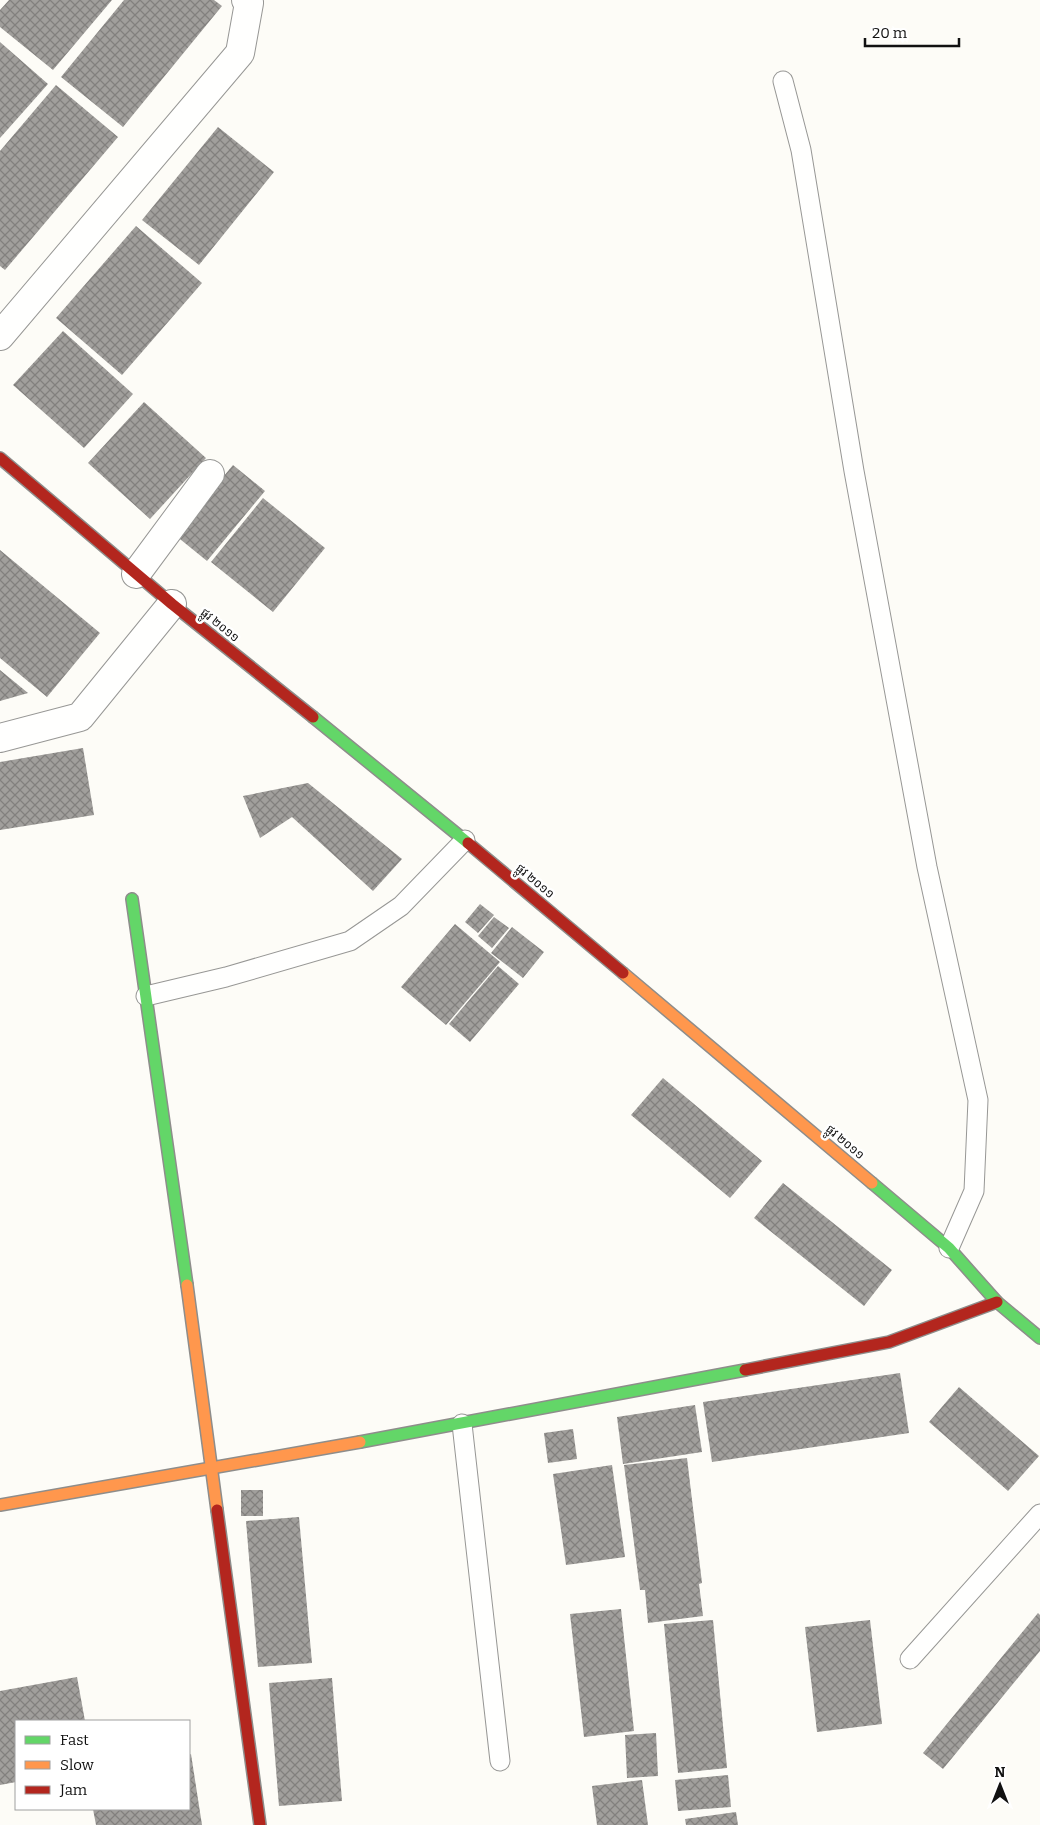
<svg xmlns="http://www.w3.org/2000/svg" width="1040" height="1825" viewBox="0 0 1040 1825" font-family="Bitter,'Noto Sans Khmer',serif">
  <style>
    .building { fill: url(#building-cross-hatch) }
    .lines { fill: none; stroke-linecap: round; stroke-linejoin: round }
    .lane-casing { stroke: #979795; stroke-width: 21 }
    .street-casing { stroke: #979795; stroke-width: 30 }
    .fast-casing { stroke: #8e8d8b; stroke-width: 14 }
    .slow-casing { stroke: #8e8d8b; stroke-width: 14 }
    .jam-casing { stroke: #8e8d8b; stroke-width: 14 }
    .lane { stroke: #fffffe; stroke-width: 19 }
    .street { stroke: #fffffe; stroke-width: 28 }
    .fast { stroke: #63d668; stroke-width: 11 }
    .slow { stroke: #ff974d; stroke-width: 11 }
    .jam { stroke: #b3261e; stroke-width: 11 }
    .labels { text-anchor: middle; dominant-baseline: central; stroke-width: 5; stroke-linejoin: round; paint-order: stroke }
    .street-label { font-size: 12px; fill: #111; stroke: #fff }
  </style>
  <defs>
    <pattern id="building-cross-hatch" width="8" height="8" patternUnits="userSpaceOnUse" patternTransform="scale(1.25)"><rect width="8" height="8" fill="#a19f9c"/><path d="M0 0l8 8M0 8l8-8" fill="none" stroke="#82807e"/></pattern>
  </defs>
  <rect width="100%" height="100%" fill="#fdfcf7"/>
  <path class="building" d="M9 0H112L53 70 0 27V10Z
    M124 0H214L222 6 123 127 61 77Z
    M0 42 48 84 0 138Z
    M56 85 118 137 5 270 0 266V151Z
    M218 127 274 172 199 265 142 220Z
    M136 226 202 283 122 375 56 318Z
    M63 331 133 394 84 448 13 385Z
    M144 402 206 458 150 519 88 463Z
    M233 465 265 491 207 561 175 535Z
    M263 498 325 548 273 612 211 562Z
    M0 550 100 633 47 697 0 658Z
    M0 670 28 693 0 701Z
    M83 748 94 815 0 830V762Z
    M308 783 402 859 373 891 292 817 260 838 243 796Z
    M480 904 494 915 478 933 465 922Z
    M494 917 509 928 492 948 478 936Z
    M455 924 500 962 446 1025 401 987Z
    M512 927 544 952 523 978 491 953Z
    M498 966 519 984 470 1042 449 1024Z
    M663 1078 762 1161 730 1198 631 1115Z
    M783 1183 892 1270 864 1306 754 1218Z
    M900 1373 909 1433 712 1462 703 1402Z
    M959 1387 1039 1456 1008 1491 929 1422Z
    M695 1405 702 1452 623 1464 617 1417Z
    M573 1429 577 1459 548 1463 544 1433Z
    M687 1458 702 1583 699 1584 703 1616 648 1623 645 1590H640L624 1465Z
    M612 1465 625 1557 566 1565 553 1474Z
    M241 1490H263V1516H241Z
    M299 1517 312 1663 258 1667 246 1521Z
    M621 1609 634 1731 584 1737 570 1614Z
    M1038 1613 1040 1615V1651L943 1769 923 1753Z
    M713 1620 727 1768 678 1773 664 1624Z
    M870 1620 882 1724 817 1732 805 1627Z
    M77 1677 85 1721H16V1782L0 1785V1691Z
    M332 1678 342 1801 279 1806 269 1683Z
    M656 1733 658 1776 627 1778 625 1735Z
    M191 1754 202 1825H96L93 1809H189V1755Z
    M728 1775 731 1807 678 1811 675 1780Z
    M642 1780 648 1825H597L592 1786Z
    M736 1812 738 1825H686L685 1819Z"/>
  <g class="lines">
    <defs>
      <path id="lane" d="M783 81 801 150 854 471 927 867 978 1100 974 1191 949 1248
        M146 996 226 977 350 941 401 906 465 840
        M462 1424 500 1761
        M910 1659 1040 1514"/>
      <path id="street" d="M0 336 240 53 249 3 246 0
        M136 574 210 474
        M0 738 80 717 172 604"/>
      <path id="fast" d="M313 717 468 843
        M132 899 187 1285
        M872 1183 949 1248 997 1302 1040 1338
        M360 1442 745 1370"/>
      <path id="slow" d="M623 973 872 1183
        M187 1285 217 1510
        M0 1505 360 1442"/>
      <path id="jam" d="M0 458 172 604 313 717
        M468 843 623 973
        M745 1370 889 1342 997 1302
        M217 1510 260 1825"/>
    </defs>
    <use href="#lane" class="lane-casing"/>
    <use href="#street" class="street-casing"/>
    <use href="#fast" class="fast-casing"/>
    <use href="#slow" class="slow-casing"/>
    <use href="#jam" class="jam-casing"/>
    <use href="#lane" class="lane"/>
    <use href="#street" class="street"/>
    <use href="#fast" class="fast"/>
    <use href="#slow" class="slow"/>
    <use href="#jam" class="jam"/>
  </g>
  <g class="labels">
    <g class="street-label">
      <text transform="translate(220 625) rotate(39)">ផ្លូវ ២០១១</text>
      <text transform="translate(535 881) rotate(40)">ផ្លូវ ២០១១</text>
      <text transform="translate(845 1142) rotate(40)">ផ្លូវ ២០១១</text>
    </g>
  </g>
  <rect x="15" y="1720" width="175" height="90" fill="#ffffff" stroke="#a0a0a0"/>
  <rect x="25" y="1736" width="25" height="8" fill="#63d668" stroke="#a0a0a0"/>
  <text x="60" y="1745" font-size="15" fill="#111111">Fast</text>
  <rect x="25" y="1761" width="25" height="8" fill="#ff974d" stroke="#a0a0a0"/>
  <text x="60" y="1770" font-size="15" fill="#111111">Slow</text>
  <rect x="25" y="1786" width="25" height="8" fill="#b3261e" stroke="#a0a0a0"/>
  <text x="60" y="1795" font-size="15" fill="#111111">Jam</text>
  <g transform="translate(1000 1785)" stroke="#ffffff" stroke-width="4" paint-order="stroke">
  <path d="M0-4L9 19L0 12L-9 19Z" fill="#111111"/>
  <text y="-8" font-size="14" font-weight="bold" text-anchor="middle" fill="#111111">N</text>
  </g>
  <path d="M865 38v8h94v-8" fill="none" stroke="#111111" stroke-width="2.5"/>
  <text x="872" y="38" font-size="15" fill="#111111" stroke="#ffffff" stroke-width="4" paint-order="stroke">20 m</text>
</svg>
